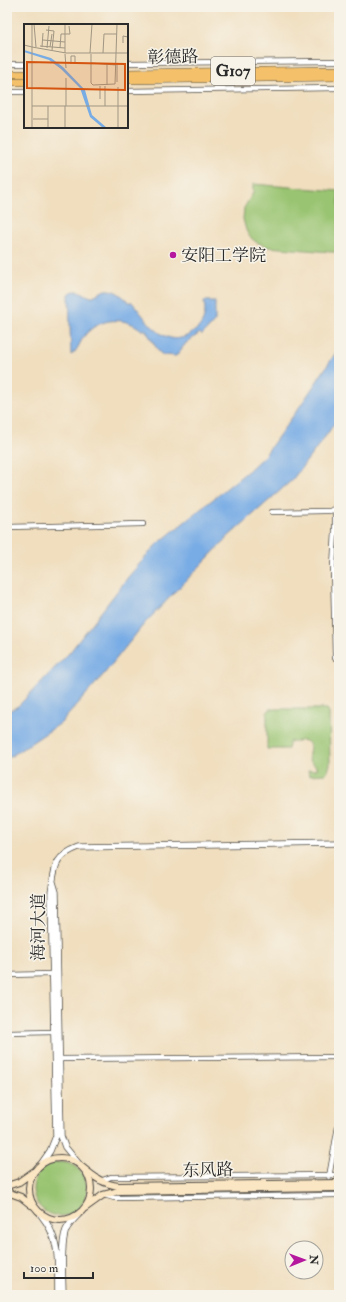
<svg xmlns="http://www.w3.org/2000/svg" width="346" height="1302" viewBox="0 0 346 1302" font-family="'IM FELL Double Pica','Noto Serif SC',serif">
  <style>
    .green { fill: #99c471; stroke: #62784e }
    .water { fill: #78ace5; stroke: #526c88 }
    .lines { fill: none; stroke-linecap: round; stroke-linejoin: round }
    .minor-casing { stroke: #494641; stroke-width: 6 }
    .tertiary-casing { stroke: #494641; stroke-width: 7 }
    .secondary-casing { stroke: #494641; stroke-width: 8 }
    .trunk-casing { stroke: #494641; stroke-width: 8 }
    .minor { stroke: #fff; stroke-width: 4.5 }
    .tertiary { stroke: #fff; stroke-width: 5.5 }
    .secondary { stroke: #fbe6c3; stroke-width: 6 }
    .trunk { stroke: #f4c16a; stroke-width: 7 }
    .poi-dot { fill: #b5179e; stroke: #f7f3e8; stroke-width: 1.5 }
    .labels { text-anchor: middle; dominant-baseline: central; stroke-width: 3; stroke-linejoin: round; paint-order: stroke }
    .shield { fill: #f7f3e8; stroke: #686764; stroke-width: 1 }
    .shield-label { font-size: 16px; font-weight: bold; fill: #2b2b2b }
    .street-label { font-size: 17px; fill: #2b2b2b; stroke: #f7f3e8 }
    .poi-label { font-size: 17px; fill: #2b2b2b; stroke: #f7f3e8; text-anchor: start }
    .inset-road { fill: none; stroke: #a19683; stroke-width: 1 }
    .view { fill: #d5540f; fill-opacity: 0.15; stroke: #d5540f; stroke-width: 2 }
    .inset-edge { fill: none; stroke: #2b2b2b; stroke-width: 2 }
  </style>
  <rect width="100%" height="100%" fill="#f7f3e8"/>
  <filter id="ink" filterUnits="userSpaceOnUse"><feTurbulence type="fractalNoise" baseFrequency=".025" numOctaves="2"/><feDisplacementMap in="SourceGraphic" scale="8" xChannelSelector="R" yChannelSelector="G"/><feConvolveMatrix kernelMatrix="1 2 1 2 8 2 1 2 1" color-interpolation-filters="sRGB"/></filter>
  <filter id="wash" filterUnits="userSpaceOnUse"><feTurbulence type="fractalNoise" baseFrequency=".012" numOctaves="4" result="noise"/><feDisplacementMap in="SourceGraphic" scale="16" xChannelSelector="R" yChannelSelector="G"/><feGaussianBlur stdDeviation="0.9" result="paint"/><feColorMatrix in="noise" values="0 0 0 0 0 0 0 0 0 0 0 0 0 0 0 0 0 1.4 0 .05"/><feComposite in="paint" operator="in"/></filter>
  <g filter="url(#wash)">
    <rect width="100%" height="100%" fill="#f0debe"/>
    <path class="green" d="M253 184 339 191V252H331L268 247 256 242 249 236 246 230 243 219 244 208 253 193Z
      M270 709H327L329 712 330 764 328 771 325 774 309 775 308 770H316V766C305 759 310 755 310 744L306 741 302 740 296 742 290 741 288 749H267V713Z
      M33 1189a27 27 0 1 1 54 0a27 27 0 1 1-54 0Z"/>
    <path class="water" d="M105 290C116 289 122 296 130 303L131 301C149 322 167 355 197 329 205 322 206 311 204 301H215V321L202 335 200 333 186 343 176 356 163 355 159 352 145 329 143 331C126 316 100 317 85 335 80 341 78 351 71 355L69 294C77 287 83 294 91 297Z
      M339 348V416L328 433 292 480 230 535 144 624 104 674 61 723 7 759V712L18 706 24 700 70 652 129 576 156 545 248 471 265 455 303 402Z"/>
  </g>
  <g filter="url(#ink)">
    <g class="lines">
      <defs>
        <path id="minor" d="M127 63 339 61
          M7 64H25
          M127 91 339 88
          M7 92H25
          M272 512 324 511H330L339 506
          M7 527 143 524
          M333 577H339
          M335 658 333 567 335 532V508
          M7 975 52 974
          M7 1033 54 1032
          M60 1059 339 1057
          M329 1177 339 1121
          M100 1181 111 1177 339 1175
          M104 1195 114 1198 339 1195"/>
        <path id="tertiary" d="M53 882 56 892 61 1136 65 1147 79 1164
          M41 1164 50 1151 56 1136 51 893C55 869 52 857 79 847L339 843
          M41 1215C62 1241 57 1264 58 1295
          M63 1295C63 1278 60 1245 66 1230 69 1224 74 1219 78 1215"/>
        <path id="secondary" d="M29 1189a31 31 0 1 1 62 0a31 31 0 1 1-62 0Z
          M82 1167C94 1177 103 1184 119 1186L339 1183
          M7 1186 19 1182 33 1172
          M7 1192 21 1197 31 1205
          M85 1208 103 1195 119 1191 339 1188"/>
        <path id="trunk" d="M127 73 339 70
          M7 74H25
          M127 80 339 77
          M7 82H25"/>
      </defs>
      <use href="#minor" class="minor-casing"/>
      <use href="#tertiary" class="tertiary-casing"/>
      <use href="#secondary" class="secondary-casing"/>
      <use href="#trunk" class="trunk-casing"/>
      <use href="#minor" class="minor"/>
      <use href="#tertiary" class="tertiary"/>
      <use href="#secondary" class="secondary"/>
      <use href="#trunk" class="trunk"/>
    </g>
  </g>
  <circle class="poi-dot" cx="173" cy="255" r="4"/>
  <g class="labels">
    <rect class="shield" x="211" y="57" width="44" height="28" rx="3"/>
    <g class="shield-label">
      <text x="233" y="71">G107</text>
    </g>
    <g class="street-label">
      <text transform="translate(173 57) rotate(-1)">彰德路</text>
      <text transform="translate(38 927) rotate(-90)">海河大道</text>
      <text transform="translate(208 1170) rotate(-1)">东风路</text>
    </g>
    <g class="poi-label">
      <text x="181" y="255">安阳工学院</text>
    </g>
  </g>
  <g transform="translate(24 24)">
    <rect width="104" height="104" fill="#f0debe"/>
    <path d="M0 26 27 34 39 43 61 66 68 91 83 104H79L66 93 56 64 37 45 25 36 0 28Z" fill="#78ace5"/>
    <path class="inset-road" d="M8 0V23L42 29H104M10 0 12 23M63 0H68L66 29M22 6 30 7 28 26M41 10H46L45 2M19 16 41 18M99 19V12L104 13M0 21 8 23V104M16 22 41 24M18 23 19 9M26 23 28 10M23 24 25 2M36 24 37 10H41M41 29V0M79 29 80 10H93M41 30 42 44M67 30V59L69 61M67 39 92 41M47 40V32H51V40M93 58V39M91 60 93 0M69 61 91 60M83 61V39M94 63V104M76 75V62M8 82H104M42 82V54M81 82V62M9 95H24M24 104V82M41 104V82"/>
    <path class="view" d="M3 38 101 40V66L3 64Z"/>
    <rect width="104" height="104" class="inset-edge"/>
  </g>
  <rect width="346" height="1302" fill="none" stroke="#f7f3e8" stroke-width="24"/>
  <g transform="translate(304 1260) rotate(89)"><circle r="19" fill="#f7f3e8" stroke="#a5a39c"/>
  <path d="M0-3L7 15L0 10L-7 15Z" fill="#b5179e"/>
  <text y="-6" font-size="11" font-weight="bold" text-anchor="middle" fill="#2b2b2b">N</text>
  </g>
  <path d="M24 1272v6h69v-6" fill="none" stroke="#2b2b2b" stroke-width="2"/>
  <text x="30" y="1272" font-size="12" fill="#2b2b2b" stroke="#f7f3e8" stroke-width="3" paint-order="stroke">100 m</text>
</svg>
